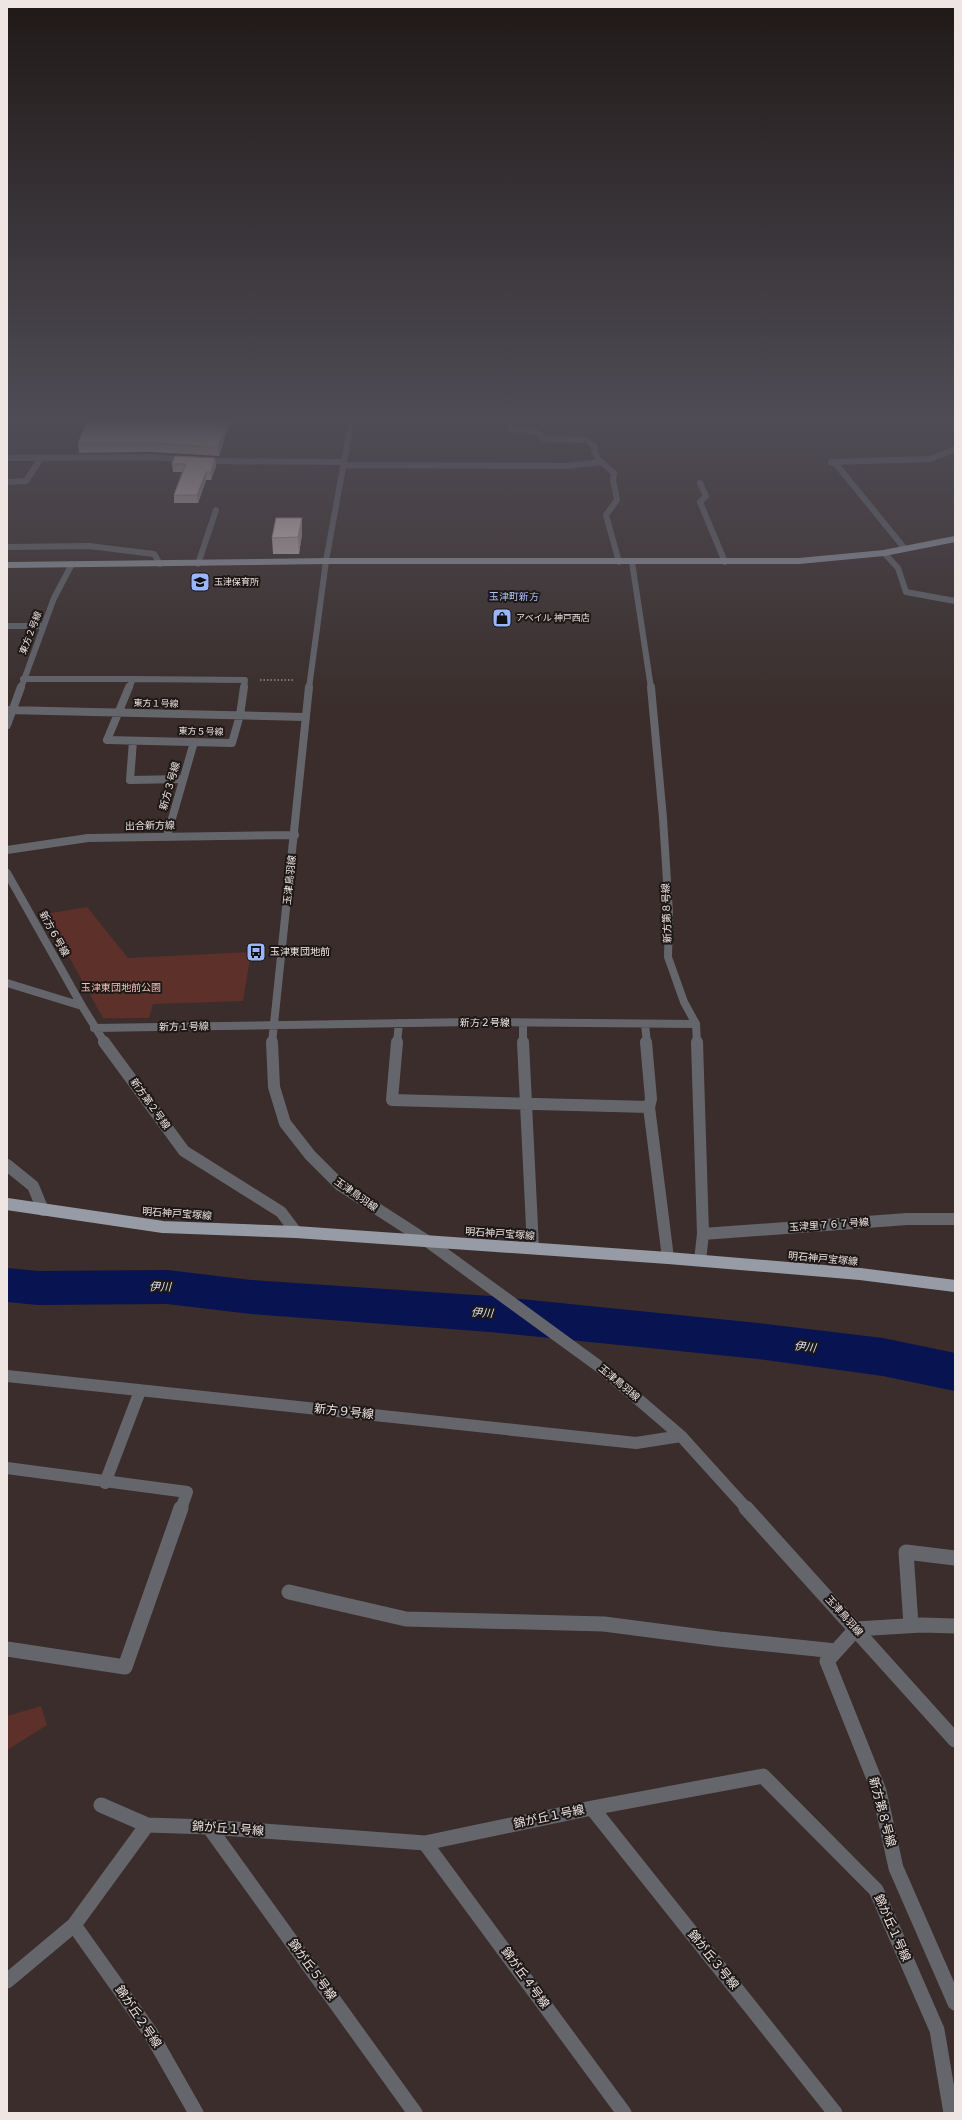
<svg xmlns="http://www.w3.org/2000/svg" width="962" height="2120" viewBox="0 0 962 2120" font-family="Signika,'Noto Sans JP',sans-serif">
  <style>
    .green { fill: #5e302a }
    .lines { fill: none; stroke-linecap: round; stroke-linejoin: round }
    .river { fill: #081351; fill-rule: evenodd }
    .path { stroke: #9c918f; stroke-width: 1.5; stroke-dasharray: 1.5 2; stroke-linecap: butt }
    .minor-far3 { stroke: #64666c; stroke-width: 6 }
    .minor-far2 { stroke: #64666c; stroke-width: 8 }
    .minor-far1 { stroke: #64666c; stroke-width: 12 }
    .minor { stroke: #64666c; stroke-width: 15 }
    .major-far1 { stroke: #969ba6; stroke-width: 6 }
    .major { stroke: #969ba6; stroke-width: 12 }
    .wall { fill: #ccbcbb }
    .shaded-wall { fill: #a69998 }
    .building { fill: #eddbd9; stroke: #a69998 }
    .labels { text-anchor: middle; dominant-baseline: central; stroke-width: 4; stroke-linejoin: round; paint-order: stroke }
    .far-poi-label { font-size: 9px; fill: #efe6e4; stroke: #1d1716; text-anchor: start }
    .far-street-label { font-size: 9px; fill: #efe6e4; stroke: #1d1716 }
    .far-quarter-label { font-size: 10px; fill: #adc3f9; stroke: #1d1716 }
    .street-label { font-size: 10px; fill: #efe6e4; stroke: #1d1716 }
    .poi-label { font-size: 10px; fill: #efe6e4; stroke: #1d1716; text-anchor: start }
    .park-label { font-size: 10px; fill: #f3c2bb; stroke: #1d1716 }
    .water-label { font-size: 11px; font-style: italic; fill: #d9e1f5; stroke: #1d1716 }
    .near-street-label { font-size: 12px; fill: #efe6e4; stroke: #1d1716 }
  </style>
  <rect width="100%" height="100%" fill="#3a2d2b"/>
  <path class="green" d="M87 907 128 958 251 952 243 1001 153 1004 149 1018H103L45 914Z
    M41 1706 47 1725 7 1750V1716Z"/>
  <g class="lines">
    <path class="river" d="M7 1268 38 1271 167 1270 251 1280 490 1296 758 1323 883 1338 955 1353V1391L883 1376 758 1359 490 1332 251 1314 167 1304 38 1305 7 1302Z"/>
    <path class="path" d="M260 680H295"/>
    <path class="minor-far3" d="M505 418 509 428 538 432 544 439 586 440 595 447 594 451 598 459 614 473 613 480 617 500 606 515 619 562
      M7 458 151 457 186 460
      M202 461 344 462
      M831 462 930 459 955 449
      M831 462 836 464 905 549
      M343 465 567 466 601 462
      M7 482 26 481 41 458
      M700 483 706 496 700 502 725 562
      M7 547 89 546 154 554 160 564
      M884 553 898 568 906 592 955 601
      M632 562 651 688
      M198 564 216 510
      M7 626H43
      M23 679H133
      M133 679 245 680 244 688
      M21 688 54 598 72 564
      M129 688 133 679
      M309 688 326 561 352 418"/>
    <path class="minor-far2" d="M129 687 107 740 232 743 240 715 244 687
      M651 687 663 818 669 913 668 957 684 1002 696 1024 697 1043
      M7 710 305 717
      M7 725 21 687
      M133 741 130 780 183 779
      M167 836 194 742
      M7 850 88 838 295 835
      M7 873 82 1006
      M7 983 82 1006 105 1043
      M523 1023V1043
      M645 1024 647 1043
      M94 1028 473 1022 696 1024
      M272 1043 309 687
      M397 1043 399 1023"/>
    <path class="minor-far1" d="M104 1042 184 1151 281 1212 296 1232
      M272 1042 274 1087 285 1123 310 1155 340 1185 427 1241 604 1370 681 1436 747 1509
      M397 1042 392 1100 649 1107
      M523 1042 533 1248
      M646 1042 651 1099 649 1107 668 1258
      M697 1042 703 1234 700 1260
      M7 1165 33 1186 43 1210
      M703 1234 907 1219H955
      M7 1376 636 1443 681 1436
      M7 1468 187 1492 181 1509
      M105 1483 140 1391"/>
    <path class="minor" d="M746 1508 955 1740
      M289 1592 406 1619 604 1624 719 1639 836 1651
      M911 1625 906 1552 955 1558
      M856 1629 827 1661 879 1791 896 1868 955 2003
      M856 1629 922 1625 955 1626
      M7 1649 125 1667 181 1508
      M101 1805 147 1825
      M592 1808 835 2113
      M209 1827 415 2113
      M425 1843 624 2113
      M74 1925 150 2032 196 2113
      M7 1981 74 1925 147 1825 209 1827 425 1843 592 1808 763 1776 876 1890 937 2030 951 2113"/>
    <path class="major-far1" d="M7 565 326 561H799L884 553 955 539"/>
    <path class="major" d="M7 1204 163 1227 296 1232 668 1258 860 1274 955 1286"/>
  </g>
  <path class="wall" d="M229 424 219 456 151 452 79 453 78 443Z
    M215 458 216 466 211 480H206L198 503H174V495L182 472H173L172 464Z
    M302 534 299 554H273L272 538Z"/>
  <path class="shaded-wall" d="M227 418H229V424L219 456 218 447Z
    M215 458 216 466 211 480V472Z
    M206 472V480L198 503 197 495Z
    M302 518V534L299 554 298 537Z"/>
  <path class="building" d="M89 418H227L218 447 150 443H78Z
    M175 456 215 458 211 472H206L197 495H174L186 464H172Z
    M276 518H302L298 537 272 538Z"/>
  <linearGradient id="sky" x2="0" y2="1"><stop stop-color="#201918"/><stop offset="0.59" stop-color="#4f4c55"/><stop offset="1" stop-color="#4f4c55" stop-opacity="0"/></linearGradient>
  <rect width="962" height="714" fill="url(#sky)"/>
  <defs>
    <symbol id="school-square" viewBox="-11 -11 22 22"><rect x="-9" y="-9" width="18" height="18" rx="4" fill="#99b5fd" stroke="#1d1716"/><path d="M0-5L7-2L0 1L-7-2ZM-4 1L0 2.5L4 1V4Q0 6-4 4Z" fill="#111"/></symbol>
    <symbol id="shop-square" viewBox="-11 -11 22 22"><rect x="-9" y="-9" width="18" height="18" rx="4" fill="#99b5fd" stroke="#1d1716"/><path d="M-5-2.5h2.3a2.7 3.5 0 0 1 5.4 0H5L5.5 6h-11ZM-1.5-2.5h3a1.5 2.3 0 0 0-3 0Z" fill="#111"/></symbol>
    <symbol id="bus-square" viewBox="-11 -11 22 22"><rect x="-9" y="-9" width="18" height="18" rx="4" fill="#99b5fd" stroke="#1d1716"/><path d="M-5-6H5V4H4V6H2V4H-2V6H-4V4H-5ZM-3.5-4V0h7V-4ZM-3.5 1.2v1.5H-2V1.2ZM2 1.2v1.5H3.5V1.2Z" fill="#111"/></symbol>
  </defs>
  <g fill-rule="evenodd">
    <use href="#school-square" x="189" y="571" width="22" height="22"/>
    <use href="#shop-square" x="491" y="607" width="22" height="22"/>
    <use href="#bus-square" x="245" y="941" width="22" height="22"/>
  </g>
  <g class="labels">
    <g class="far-poi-label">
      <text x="214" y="582">玉津保育所</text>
      <text x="516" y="618">アベイル 神戸西店</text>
    </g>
    <g class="far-street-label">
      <text transform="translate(31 633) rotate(-69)">東方２号線</text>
      <text transform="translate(156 704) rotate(1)">東方１号線</text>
      <text transform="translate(201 732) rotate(1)">東方５号線</text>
    </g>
    <g class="far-quarter-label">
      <text x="514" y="597">玉津町新方</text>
    </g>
    <g class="street-label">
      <text transform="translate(170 786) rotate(-74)">新方３号線</text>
      <text transform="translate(150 826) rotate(-1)">出合新方線</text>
      <text transform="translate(290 880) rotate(-84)">玉津鳥羽線</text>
      <text transform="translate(667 913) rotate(-92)">新方第８号線</text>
      <text transform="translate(54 934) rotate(61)">新方６号線</text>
      <text x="485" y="1023">新方２号線</text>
      <text transform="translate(184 1027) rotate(-1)">新方１号線</text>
      <text transform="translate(150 1104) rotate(54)">新方第２号線</text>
      <text transform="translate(356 1195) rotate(35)">玉津鳥羽線</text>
      <text transform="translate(177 1214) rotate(4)">明石神戸宝塚線</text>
      <text transform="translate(829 1225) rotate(-4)">玉津里７６７号線</text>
      <text transform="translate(500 1234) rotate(4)">明石神戸宝塚線</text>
      <text transform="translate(823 1259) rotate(5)">明石神戸宝塚線</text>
      <text transform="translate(619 1383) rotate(40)">玉津鳥羽線</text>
      <text transform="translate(844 1616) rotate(48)">玉津鳥羽線</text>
    </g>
    <g class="poi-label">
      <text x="270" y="952">玉津東団地前</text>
    </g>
    <g class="park-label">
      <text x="121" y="988">玉津東団地前公園</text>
    </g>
    <g class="water-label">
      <text transform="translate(160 1287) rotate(1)">伊川</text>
      <text transform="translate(482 1313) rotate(4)">伊川</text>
      <text transform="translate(805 1347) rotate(7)">伊川</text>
    </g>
    <g class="near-street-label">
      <text transform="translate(344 1412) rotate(6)">新方９号線</text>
      <text transform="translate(882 1812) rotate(75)">新方第８号線</text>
      <text transform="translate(549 1817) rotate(-12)">錦が丘１号線</text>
      <text transform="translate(228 1829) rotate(4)">錦が丘１号線</text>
      <text transform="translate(892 1928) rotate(66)">錦が丘１号線</text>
      <text transform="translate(713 1960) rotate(51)">錦が丘３号線</text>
      <text transform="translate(312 1970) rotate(54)">錦が丘５号線</text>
      <text transform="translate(525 1978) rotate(54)">錦が丘４号線</text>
      <text transform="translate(138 2017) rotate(56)">錦が丘２号線</text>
    </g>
  </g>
  <rect width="962" height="2120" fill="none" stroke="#efe6e4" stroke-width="16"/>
</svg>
